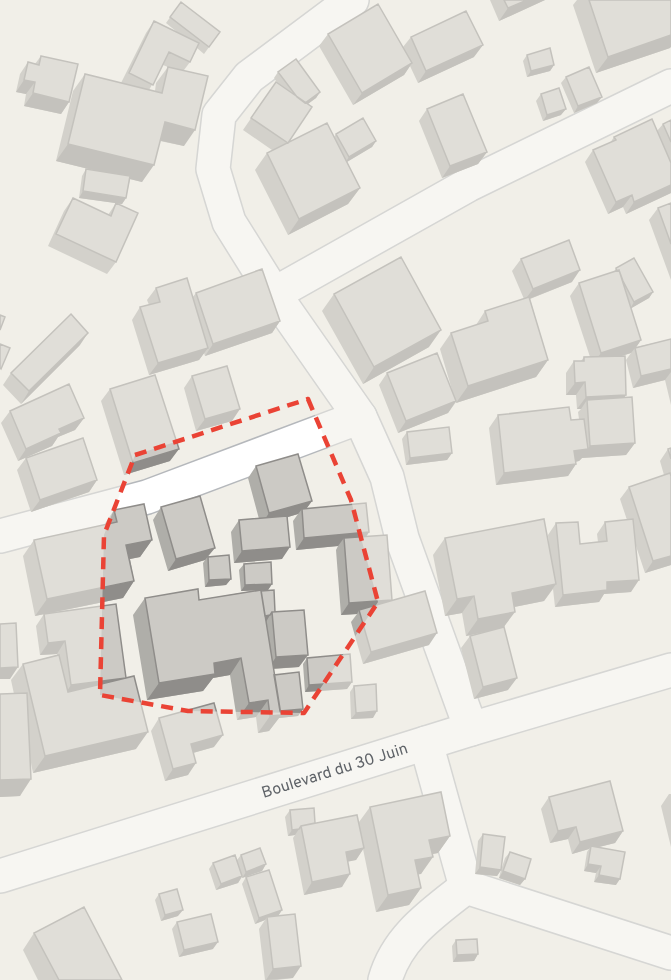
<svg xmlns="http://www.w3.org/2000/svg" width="671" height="980" viewBox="0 0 671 980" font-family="Overpass,sans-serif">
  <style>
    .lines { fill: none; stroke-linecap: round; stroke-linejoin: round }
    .minor-casing { stroke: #b5b8bc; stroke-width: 36 }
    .minor { stroke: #fff; stroke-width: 33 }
    .wall { fill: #afaea9; fill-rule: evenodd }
    .shaded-wall { fill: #8f8d8a }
    .building { fill: #cccac5; stroke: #8f8d8a; stroke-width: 1.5 }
    .marked { fill: none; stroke: #ea4335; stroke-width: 4.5; stroke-dasharray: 12 8; stroke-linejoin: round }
    .labels { text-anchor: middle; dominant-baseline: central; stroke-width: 5; stroke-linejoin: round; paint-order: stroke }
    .street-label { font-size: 16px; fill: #5f6368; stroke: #fff }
  </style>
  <rect width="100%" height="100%" fill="#f1efe8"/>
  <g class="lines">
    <defs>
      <g id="minor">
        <path d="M352 0 249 77 219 115 213 169 229 222 274 294 360 417 387 477 402 538 471 729"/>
        <path d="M274 294 468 185 671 86"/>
        <path d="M0 536 147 497 360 417"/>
        <path id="s1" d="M0 876 471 729 671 670"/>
        <path d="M466 887 671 953"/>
        <path d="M385 980C397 937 433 913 466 887L426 743"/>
      </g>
    </defs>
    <use href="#minor" class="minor-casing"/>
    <use href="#minor" class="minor"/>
  </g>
  <path class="wall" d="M490 0H545L499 21Z
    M577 0H671L670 48 596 73 573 5Z
    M181 2 220 32 204 54 197 48 190 62 184 70V146L160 141 142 182 130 179 126 198 122 204H119L116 262 107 274 48 246 64 211 73 198 108 215 116 203 79 198 82 176 86 169 97 171 56 161 73 91 85 74 121 83 146 33 154 21 177 32 166 23ZM163 65 168 67 156 83 155 91 149 90Z
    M328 34 403 47 411 37 474 57 418 83 410 66 404 75 353 105 319 46Z
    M527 55 554 65 550 71 527 77 523 61Z
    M41 56 69 102 61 114 24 106 26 94 16 92 20 74 28 62 35 64Z
    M278 72 320 92 316 98 308 104 289 142 334 137 336 134 376 141 372 147 347 162 360 188 348 204 288 235 255 170 267 153 272 150 243 130 276 82 278 84 274 78Z
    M566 77 597 103 574 113 561 83Z
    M541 94 561 115 543 121 536 101Z
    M427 109 487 152 478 164 442 178 419 121Z
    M671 120V193L626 214 623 207 608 214 585 162 593 150 610 143 614 137 657 131 663 124Z
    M671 203V280L649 220 658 208Z
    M521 259 572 282 530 299 548 360 536 377 456 403V402L448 413 398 433 379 385 387 373 452 390 440 349 451 333 476 325 485 311 524 299 512 271Z
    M616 268 653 292 649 298 631 308 641 340 636 347 671 339V405L665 380 633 388 626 360 631 353 622 356 625 397 635 443 626 455 582 458 579 461 576 462V464L568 476 496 485 489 428 498 415 571 420 579 419 578 412 581 409H577L576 395H566V373L574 361H581L584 357H590L570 296 579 283 614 272Z
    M156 288 192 298 196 293 280 321 272 333 205 356 204 353 199 360 149 375 132 320 140 307 149 305 147 300Z
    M334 294 429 347 363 384 322 311Z
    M80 345 21 404 3 385 11 373Z
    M192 376 232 421 196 431 184 388Z
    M110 389 170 461 124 475 101 401Z
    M10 411 84 418 75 430 58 437 52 446 18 461 1 423Z
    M407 432 452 453 447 460 406 465 402 439Z
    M671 448V565L645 573 636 546 631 592 604 594 599 602 555 607 553 589 544 601 514 607 504 627 508 690 474 699 461 648 470 636 485 632 466 636 462 613 445 616 433 555 445 538 549 546 548 535 556 523 580 544 598 542 597 534 605 522 627 520 620 499 629 487 664 475 660 461 668 449Z
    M26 458 97 480 89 492 31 512 17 470Z
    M256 466 312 501 306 509 369 532 366 537 392 600 429 645 363 664 351 622 357 614 341 615 336 550 338 546 296 550 293 521 298 514 288 517 282 559 234 563 231 532 239 520 259 519 248 478Z
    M161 507 231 579 226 585 205 587 203 563 205 560 168 571 153 520Z
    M114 510 152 540 140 557 130 559 134 581 123 598 50 613 136 749 33 773 31 763 20 796 0 797V694H14L11 680 23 664 57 655V654L40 655 36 626 44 614 35 616 23 556 34 540 104 525Z
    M244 564 272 584 268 590 275 612 299 667 273 669 274 675 303 709 298 716 279 718 269 731 258 733 256 717 237 720 230 675 213 678 203 691 147 700 133 615 145 598 199 600 258 590 241 591 239 570Z
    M307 658 352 682 347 689 305 692 303 664Z
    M354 686 373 718 351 719 350 692Z
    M159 718 214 747 193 753 188 775 165 781 151 731Z
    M669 794H671V847L661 806Z
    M549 797 623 831 615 843 599 847 616 885 594 882 596 873 584 871 587 852 589 849 572 854 568 839 550 843 541 809Z
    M370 807 450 836 438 853 432 854 421 874H418L421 888 409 905 376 912 363 849 356 860 348 861 342 887 304 895 293 838 295 835 288 836 285 817 290 810 315 823 359 822Z
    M483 834 501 870 505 858 510 852 525 879 520 885 499 878 501 870 497 876 475 874 478 841Z
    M241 855 266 864 262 871 242 878V877L238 883 216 890 209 869 213 863 237 860Z
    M246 877 282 910 278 916 293 978 277 980H265L259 929 265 920 255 924 242 884Z
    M159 894 178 916 161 921 155 900Z
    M177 922 213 949 179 957 172 929Z
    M34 933 122 980H38L23 950Z
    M456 940 478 954 474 961 453 962 452 946Z"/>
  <path class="shaded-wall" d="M527 0H545L499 21 508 8Z
    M671 35V47L670 48 596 73 608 57Z
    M483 45 474 57 418 83 426 71Z
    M412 63 404 75 353 105 362 93Z
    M554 65 550 71 527 77 531 71Z
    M24 80 35 82 26 94 16 92Z
    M320 92 316 98 298 111 303 105Z
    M33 93 69 102 61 114 24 106Z
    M602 97 597 103 574 113 578 106Z
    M566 109 561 115 543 121 547 115Z
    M165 122 195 130 184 146 153 139Z
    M376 141 372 147 345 163 349 157Z
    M68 144 154 165 142 182 56 161Z
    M487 152 478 164 442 178 450 166Z
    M671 185V193L626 214 634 202Z
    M360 188 348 204 288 235 299 219Z
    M83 191 126 198 122 204 79 198Z
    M632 195 623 207 608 214 616 202Z
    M580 270 572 282 524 301 533 289Z
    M653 292 649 298 630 309 634 302Z
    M280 321 272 333 205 356 213 344Z
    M441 330 429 347 363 384 374 367Z
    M88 333 80 345 21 404 29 391Z
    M641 340 635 349V348L631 353 592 365 601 353Z
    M208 348 199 360 149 375 158 363Z
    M548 360 536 377 456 403 468 386Z
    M671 369V372L665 380 633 388 641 376Z
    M585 382 576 395H566L575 383Z
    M626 395 618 407 587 400 581 409H577L586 397Z
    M456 401 448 413 398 433 406 421Z
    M240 409 232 421 196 431 205 419Z
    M84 418 75 430 58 437 52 446 18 461 26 449 59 429Z
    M635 443 626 455 582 458 579 461 566 463 574 451 587 449 590 446Z
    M179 449 170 461 124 475 133 463Z
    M452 453 447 460 406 465 410 458Z
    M576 464 568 476 496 485 504 473Z
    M97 480 89 492 31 512 40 500Z
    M312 501 303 513 302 509 298 514 261 525 269 513Z
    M369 532 361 544 344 538 338 546 296 550 304 538Z
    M152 540 140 557 115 562 126 545Z
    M290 547 282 559 234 563 242 551Z
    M215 548 205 560 168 571 176 559Z
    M671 556V565L645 573 653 561Z
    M231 579 226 585 205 587 209 580Z
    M639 580 631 592 604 594 599 602 555 607 563 595 607 582Z
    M134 581 123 598 35 616 47 599Z
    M272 584 268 590 241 591 245 585Z
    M556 584 544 601 500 610 512 593Z
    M474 596 462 613 445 616 457 599Z
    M392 600 384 612 359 610 357 614 341 615 349 603Z
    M515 612 503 628 466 636 478 619Z
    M270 615 266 622 256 616Z
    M437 633 429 645 363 664 371 652Z
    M65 641 57 654 40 655 48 643Z
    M308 655 299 667 268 669 276 657Z
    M241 658 230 675 213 678 203 691 147 700 159 683 214 663Z
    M18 667 10 679H0V668Z
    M126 678 63 697 71 685Z
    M517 678 508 690 474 699 483 687Z
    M352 682 347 689 305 692 309 685Z
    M268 700 256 717 237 720 249 703Z
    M303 709 298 716 279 718 269 731 258 733 270 716 277 712Z
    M377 711 373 718 351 719 356 713Z
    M148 732 136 749 33 773 45 756Z
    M223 735 214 747 182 756 191 744Z
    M196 763 188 775 165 781 173 769Z
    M31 779 20 796 0 797V780Z
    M576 827 568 839 550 843 558 831Z
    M299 829 295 835 288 836 292 830Z
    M623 831 615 843 591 849V846L589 849 572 854 580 842Z
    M450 836 438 853 417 857 429 840Z
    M364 848 356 860 337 864 346 852Z
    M433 857 421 874 404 877 415 860Z
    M266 864 262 871 242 878 246 872Z
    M588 864 601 866 596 873 584 871Z
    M480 867 501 870 497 876 475 874Z
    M503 871 525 879 520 885 499 878Z
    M350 874 342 887 304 895 312 882Z
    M599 875 620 879 616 885 594 882Z
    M242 876 238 883 216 890 221 884Z
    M421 888 409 905 376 912 388 895Z
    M183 910 178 916 161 921 165 915Z
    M282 910 278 916 267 917 265 920 255 924 259 918Z
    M218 942 213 949 179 957 184 950Z
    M478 954 474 961 453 962 457 955Z
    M301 966 293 978 266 980 273 969Z"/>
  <path class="building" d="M504 0H527L508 8Z
    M589 0H671V35L608 57Z
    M181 2 220 32 209 47 170 17Z
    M378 4 412 63 362 93 328 34Z
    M466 11 483 45 426 71 411 37Z
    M154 21 199 43 190 62 169 52 153 85 129 73Z
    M550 48 554 65 531 71 527 55Z
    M41 56 78 64 69 102 33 93 35 82 24 80 28 62 39 65Z
    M296 59 320 92 305 103 297 97 278 72Z
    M168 67 208 76 195 130 165 122 154 165 68 144 85 74 162 93Z
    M589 67 602 97 578 106 566 77Z
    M276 82 312 107 288 143 251 118Z
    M559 88 566 109 547 115 541 94Z
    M463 94 487 152 450 166 427 109Z
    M363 118 376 141 349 157 336 134Z
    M652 119 671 163V185L634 202 632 195 616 202 593 150 616 140 614 137Z
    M671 120V142L663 124Z
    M327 123 360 188 299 219 267 153Z
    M86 169 130 176 126 198 83 191Z
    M73 198 111 216 116 203 138 213 116 262 56 234Z
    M671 203V244L658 208Z
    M569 240 580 270 533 289 521 259Z
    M401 257 441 330 374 367 334 294Z
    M634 258 653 292 634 302 623 281 619 270 617 271 616 268Z
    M262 269 280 321 213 344 196 293Z
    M619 270 641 340 601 353 579 283Z
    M187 278 208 348 158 363 140 307 160 302 156 288Z
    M529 297 548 360 468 386 451 333 488 321 485 311Z
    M71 314 88 333 29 391 11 373Z
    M0 315 5 317 0 330Z
    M671 339V369L641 376 635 348Z
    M0 344 10 348 1 369 0 368Z
    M437 353 456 401 406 421 387 373Z
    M625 356 626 395 586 397 585 382 575 383 574 361H584V357Z
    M227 366 240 409 205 419 192 376Z
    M155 375 179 449 133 463 110 389Z
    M69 384 84 418 59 429 61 433 26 449 10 411Z
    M632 397 635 443 590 446 587 400Z
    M569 407 571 420 584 419 588 449 574 451 576 464 504 473 498 415Z
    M449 427 452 453 410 458 407 432Z
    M83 438 97 480 40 500 26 458Z
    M671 448V459L668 449Z
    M298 454 312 501 269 513 256 466Z
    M670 473 671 476V556L653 561 629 487Z
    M200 496 215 548 176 559 161 507Z
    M366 503 369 532 304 538 302 509Z
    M144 504 152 540 126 545 134 581 47 599 34 540 117 522 114 510Z
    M287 516 290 547 242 551 239 520Z
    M544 519 556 584 512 593 515 612 478 619 474 596 457 599 445 538Z
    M633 519 639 580 607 582V590L563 595 556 523 578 522 580 544 607 541 605 522Z
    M387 535 392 600 349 603 344 538Z
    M229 555 231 579 209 580 208 557Z
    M271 562 272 584 245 585 244 564Z
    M198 589 199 600 261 590 281 715 270 716 268 700 249 703 241 658 214 663 215 674 159 683 145 598Z
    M274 590 275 612H272L270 615 265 616 261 591Z
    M425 591 437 633 371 652 359 610Z
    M116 604 126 678 71 685 65 641 48 643 44 614Z
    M304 610 308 655 276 657 272 612Z
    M16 623 18 667 0 668V624Z
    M504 627 517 678 483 687 470 636Z
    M350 654 352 682 309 685 307 658Z
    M59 655 68 692 134 676 148 732 45 756 23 664Z
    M299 672 303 709 280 711 274 675Z
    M376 684 377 711 356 713 354 686Z
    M27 693 31 779 0 780V694Z
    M214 703 223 735 191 744 196 763 173 769 159 718Z
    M610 781 623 831 580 842 576 827 558 831 549 797Z
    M441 792 450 836 429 840 433 857 415 860 421 888 388 895 370 807Z
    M314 808 315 823 301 826 299 829 292 830 290 810Z
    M357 815 364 848 346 852 350 874 312 882 301 826Z
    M483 834 505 837 501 870 480 867Z
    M591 846 625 852 620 879 599 875 601 866 588 864Z
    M260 848 266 864 246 872 241 855Z
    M510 852 531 859 525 879 503 871Z
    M235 855 242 876 221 884 213 863Z
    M269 870 282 910 259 918 246 877Z
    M177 889 183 910 165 915 159 894Z
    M84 907 122 980H59L34 933Z
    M211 914 218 942 184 950 177 922Z
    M295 914 301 966 273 969 267 917Z
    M477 939 478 954 457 955 456 940Z"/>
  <path d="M0 0H671V980H0ZM308 399 351 500 378 602 304 713 188 711 100 695 104 535 135 455Z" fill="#f1efe8" fill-opacity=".55" fill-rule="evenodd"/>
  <path class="marked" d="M308 399 351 500 378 602 304 713 188 711 100 695 104 535 135 455Z"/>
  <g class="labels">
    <g class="street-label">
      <text stroke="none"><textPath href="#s1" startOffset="351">Boulevard du 30 Juin</textPath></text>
    </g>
  </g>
</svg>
